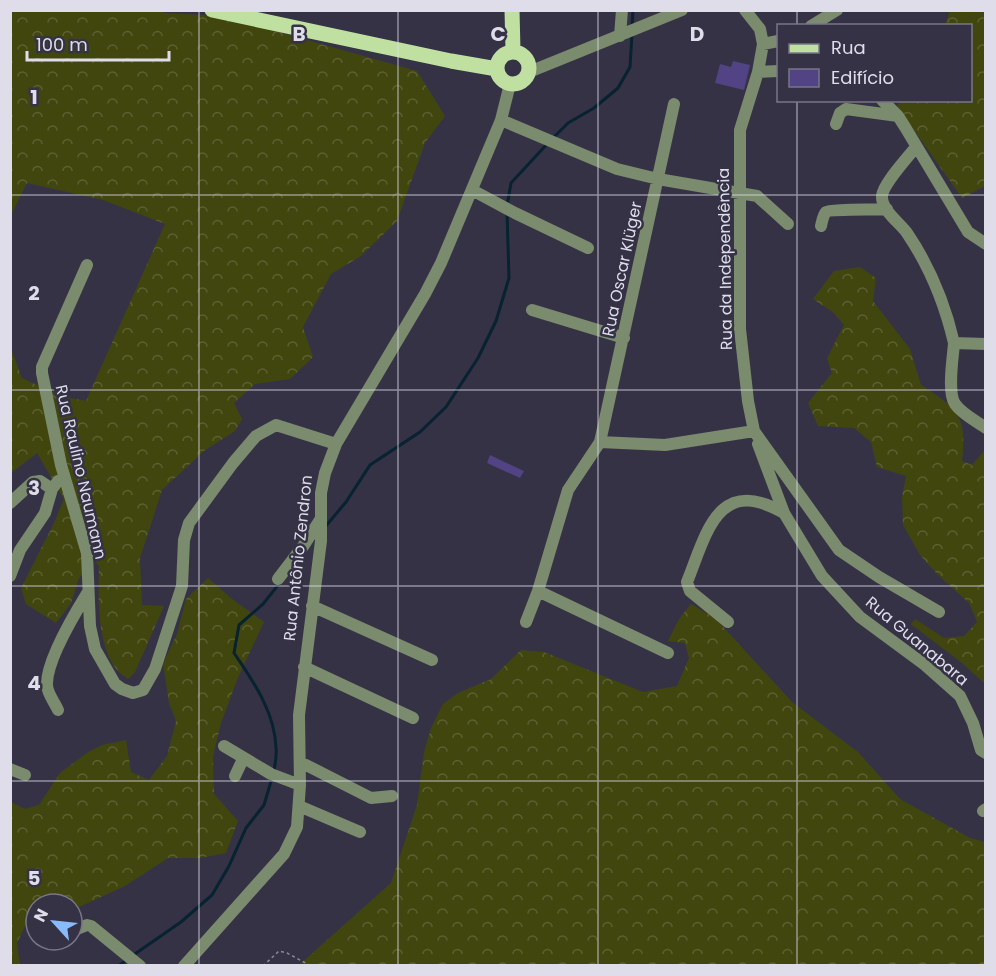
<svg xmlns="http://www.w3.org/2000/svg" width="996" height="976" viewBox="0 0 996 976" font-family="Poppins,sans-serif">
  <style>
    .forest { fill: url(#forest-crowns) }
    .lines { fill: none; stroke-linecap: round; stroke-linejoin: round }
    .stream { stroke: #072230; stroke-width: 3 }
    .building { fill: #514384 }
    .path { stroke: #8a8898; stroke-width: 1.5; stroke-dasharray: 3 3; stroke-linecap: butt }
    .minor { stroke: #7b8b6d; stroke-width: 12 }
    .major { stroke: #bfe0a1; stroke-width: 15 }
    .grid { fill: none; stroke: #dfddea; stroke-width: 1.5; stroke-opacity: 0.55 }
    .labels { text-anchor: middle; dominant-baseline: central; stroke-width: 5; stroke-linejoin: round; paint-order: stroke }
    .street-label { font-size: 16px; fill: #dfddea; stroke: #353246 }
    .grid-label { font-size: 20px; text-anchor: middle; font-weight: bold; fill: #dfddea; stroke: #353246; stroke-width: 5; stroke-linejoin: round; paint-order: stroke }
  </style>
  <defs>
    <pattern id="forest-crowns" width="20" height="18" patternUnits="userSpaceOnUse" patternTransform="scale(1.5)"><rect width="20" height="18" fill="#41460f"/><path d="M2 6a3 3 0 1 1 6 0M12 15a3 3 0 1 1 6 0" fill="none" stroke="#5c6032"/></pattern>
  </defs>
  <rect width="100%" height="100%" fill="#353246"/>
  <path class="forest" d="M158 10 166 13 221 16 417 71 445 116 425 143 397 221 361 256 331 274 303 327 313 357 290 379 255 384 234 403 242 419 235 431 204 451 162 490 140 558 142 605 164 606 135 672 128 679C125 676 120 674 117 670 97 646 98 596 99 566L94 560 79 578 71 603 56 623 26 604 21 588 54 523 64 499 37 453 11 473 10 346 22 378 61 396 86 401 165 224 103 200 27 183 11 215V11Z
    M950 11H985V186L962 198 897 106 901 101 970 100V26L945 25Z
    M860 267 876 278 873 301 910 349 921 385C958 409 967 415 962 461L972 465 985 450V687L984 683 962 663 911 624 915 619 944 638 964 636 977 622 969 603 938 575 920 555 903 525 902 497 906 476 877 467 871 442 854 428 818 426 808 403 832 373 827 358 844 325 834 313 813 299 834 271Z
    M208 578 232 599 264 622 239 675 221 723 213 756 214 794 238 821 226 853 200 858H168L125 886 77 908 72 909V904H36V915L30 916 17 943 20 965H11V802L25 809 39 805 60 773 88 752 102 745 126 740 131 772 149 780 167 756 176 721 169 703 163 664 177 634 186 599Z
    M691 604 715 618 792 702 858 752 900 799 970 838 985 842V965L298 966 391 883 417 805 424 752 431 728 443 704 458 693 491 679 521 650 544 652 643 692 677 686 689 658 685 643 668 641 679 619Z"/>
  <g class="lines">
    <path class="stream" d="M632 27 633 10
      M552 139 568 123 594 108 618 88 630 67 632 34
      M507 206 511 183 548 143
      M325 527 346 502 370 465 420 432 446 407 478 358 496 321 509 278 507 212
      M274 771C275 764 277 755 276 748 275 712 253 681 234 653L239 625 263 604 279 584
      M132 956 181 922 212 895 229 866 246 828 264 805 272 778
      M118 966 127 960"/>
  </g>
  <path class="building" d="M733 61 750 65 744 90 715 83 720 64 731 67Z
    M490 455 524 471 520 478 487 463Z"/>
  <g class="lines">
    <path class="path" d="M263 966 279 951 287 953 311 966"/>
    <path class="minor" d="M745 10 760 29 763 44 758 72 740 130V329L748 401 754 431 839 550 879 577 939 612
      M811 26 837 10
      M620 36 622 10
      M763 44 778 41
      M529 72 682 10
      M758 72 778 71
      M882 100 898 116 905 127 968 232 986 244
      M501 120 617 169 658 179 757 196 788 224
      M836 124 840 113 846 109 898 116
      M916 147C908 157 883 184 882 196 881 210 900 223 907 233 930 267 945 304 954 343L986 344
      M472 190 515 213 588 248
      M821 226C822 222 823 215 826 212 830 209 876 210 887 209
      M87 265 42 367V373L61 465 87 553 90 626 95 649 115 684 122 689 133 693 143 690 155 669 182 586 184 540 189 523 233 463 256 436 276 425 336 444
      M532 310 624 338
      M954 343C953 358 947 392 955 404 962 414 976 421 986 428
      M600 442 665 445 754 431
      M758 444 784 513 822 576 860 617 925 665 960 696 973 723 981 750 986 753
      M10 503 33 482 40 481 52 489
      M10 576 20 550 45 513 52 489 58 481 65 480
      M278 579 304 545 320 520
      M538 591 668 653
      M312 606 432 660
      M526 622 538 591 568 490 600 442 674 104
      M728 622 690 591 687 582C707 532 718 475 784 513
      M304 667 413 718
      M58 710C55 703 47 693 47 685 46 661 75 613 88 592
      M224 746 271 774 300 785
      M300 762 371 798 392 796
      M10 769 25 775
      M235 776 243 759
      M299 806 360 832
      M983 811 986 809
      M72 931 87 925 91 926 140 966
      M184 966 284 854 297 827 300 785 299 715 321 541V493L325 473 336 444 425 294 441 263 501 120 510 84"/>
    <path class="major" d="M212 10 451 61 497 69
      M512 10 513 51
      M497 68a16 16 0 1 1 32 0a16 16 0 1 1-32 0Z"/>
  </g>
  <path class="grid" d="M199 10V966M398 10V966M598 10V966M797 10V26M797 100V966M10 195H986M10 390H986M10 586H986M10 781H986"/>
  <g class="labels">
    <g class="street-label">
      <text transform="translate(725 259) rotate(-91)">Rua da Independência</text>
      <text transform="translate(622 269) rotate(-78)">Rua Oscar Klüger</text>
      <text transform="translate(81 472) rotate(77)">Rua Raulino Naumann</text>
      <text transform="translate(298 558) rotate(-84)">Rua Antônio Zendron</text>
      <text transform="translate(917 641) rotate(40)">Rua Guanabara</text>
    </g>
  </g>
  <g class="grid-label">
    <text x="299" y="41">B</text>
    <text x="498" y="41">C</text>
    <text x="697" y="41">D</text>
    <text x="34" y="104">1</text>
    <text x="34" y="300">2</text>
    <text x="34" y="495">3</text>
    <text x="34" y="690">4</text>
    <text x="34" y="885">5</text>
  </g>
  <rect width="996" height="976" fill="none" stroke="#dfddea" stroke-width="24"/>
  <rect x="777" y="24" width="195" height="78" fill="#353246" stroke="#797688" stroke-width="1.5"/>
  <rect x="789" y="44" width="30" height="9" fill="#bfe0a1" stroke="#797688" stroke-width="1.5"/>
  <text x="831" y="54" font-size="18" fill="#dfddea">Rua</text>
  <rect x="789" y="69" width="30" height="18" fill="#514384" stroke="#797688" stroke-width="1.5"/>
  <text x="831" y="84" font-size="18" fill="#dfddea">Edifício</text>
  <g transform="translate(54 922) rotate(297)"><circle r="28" fill="#353246" stroke="#797688" stroke-width="1.5"/>
  <path d="M0-4.5L10 22L0 15L-10 22Z" fill="#88bafc"/>
  <text y="-9" font-size="16" font-weight="bold" text-anchor="middle" fill="#dfddea">N</text>
  </g>
  <path d="M27 51v9h142v-9" fill="none" stroke="#dfddea" stroke-width="3"/>
  <text x="36" y="51" font-size="18" fill="#dfddea" stroke="#353246" stroke-width="4.5" paint-order="stroke">100 m</text>
</svg>
